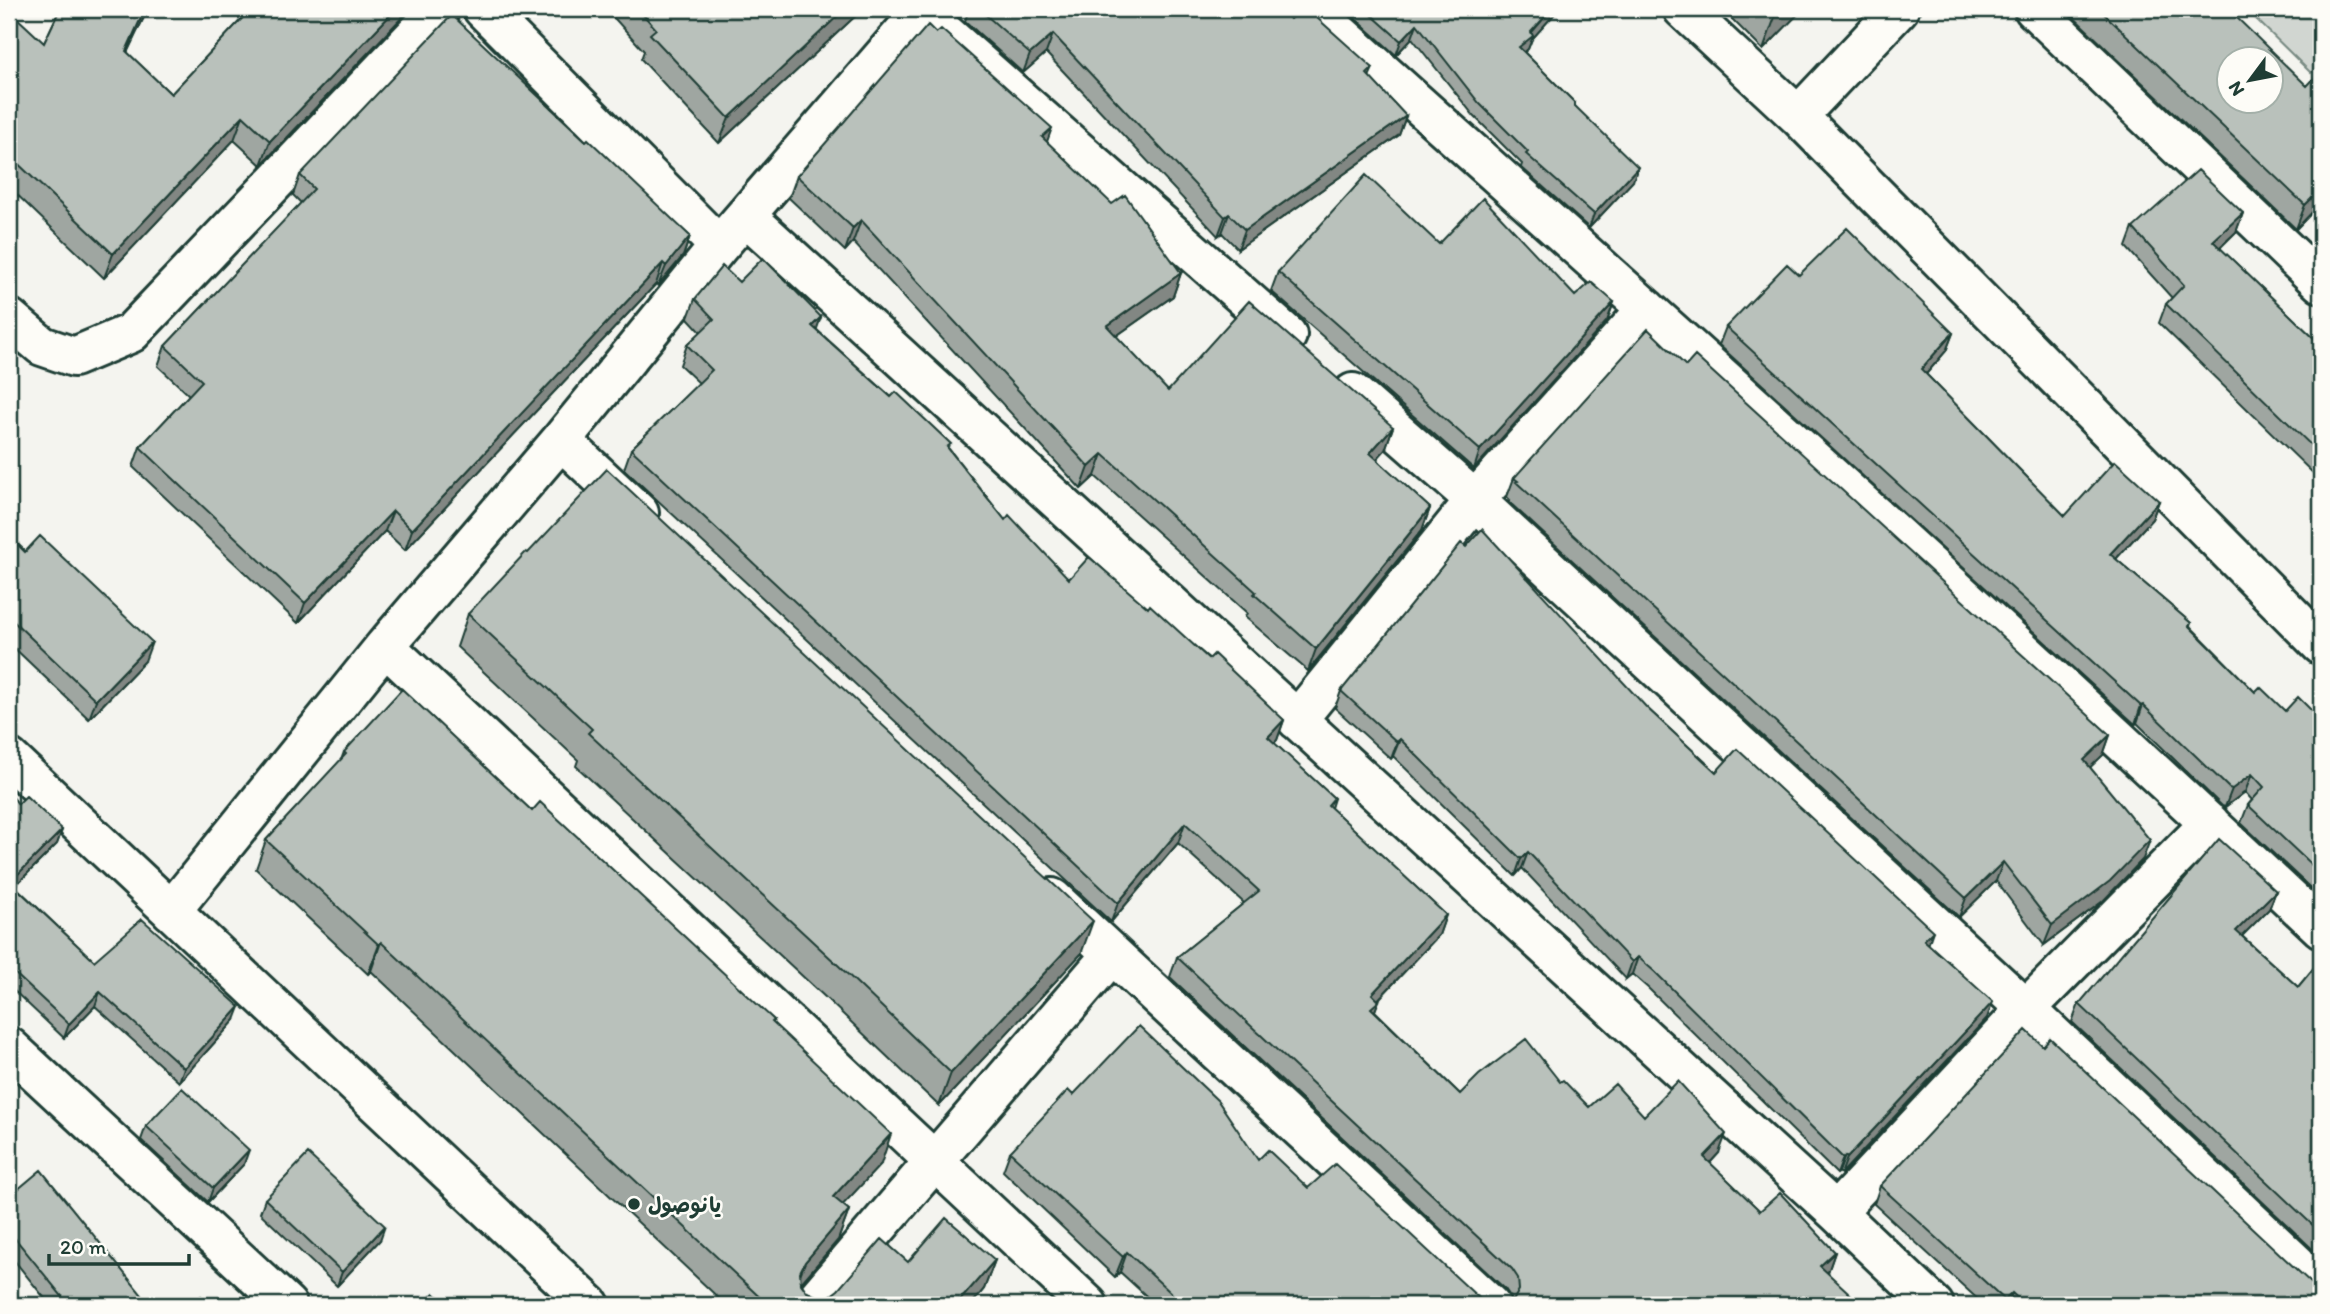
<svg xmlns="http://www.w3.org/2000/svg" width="2330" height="1314" viewBox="0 0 2330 1314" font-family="Itim,'Playpen Sans Arabic',sans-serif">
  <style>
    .green { fill: #d1d6d1; stroke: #788a82; stroke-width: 2 }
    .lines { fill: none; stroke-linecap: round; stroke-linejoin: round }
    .minor-casing { stroke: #1f3d34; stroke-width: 44 }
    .minor { stroke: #fdfcf7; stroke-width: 38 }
    .wall { fill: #9fa6a1; stroke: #1f3d34; stroke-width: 2 }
    .shaded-wall { fill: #828783; stroke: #1f3d34; stroke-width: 2 }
    .building { fill: #b9c1bb; stroke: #1f3d34; stroke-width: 2; fill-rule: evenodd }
    .poi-dot { fill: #1f3d34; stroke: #fdfcf7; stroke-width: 2.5 }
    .labels { text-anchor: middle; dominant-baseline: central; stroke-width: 5; stroke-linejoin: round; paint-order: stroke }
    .poi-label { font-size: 21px; font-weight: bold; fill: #1f3d34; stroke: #fdfcf7; text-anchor: start }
  </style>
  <rect width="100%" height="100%" fill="#f4f4ef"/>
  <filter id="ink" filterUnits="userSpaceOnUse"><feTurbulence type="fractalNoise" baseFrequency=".0143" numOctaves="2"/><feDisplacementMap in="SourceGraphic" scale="14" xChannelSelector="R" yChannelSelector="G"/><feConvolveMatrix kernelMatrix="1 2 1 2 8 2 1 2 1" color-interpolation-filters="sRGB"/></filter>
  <g filter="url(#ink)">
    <path class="green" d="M2246 9H2321V62L2311 73Z"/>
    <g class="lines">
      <defs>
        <path id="minor" d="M483 9 719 246
          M1312 9C1651 312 1990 616 2321 928
          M1683 9 1798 116 2321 645
          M2034 9 2321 283
          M921 12 1287 335
          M1798 116 1899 9
          M746 216 1836 1212 1934 1305
          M9 318 42 346 74 357 131 333 440 9
          M1353 393 1475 500 2026 1009 2321 1287
          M561 440 639 513
          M385 646 1088 1305
          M1297 720 1475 500 1647 309
          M9 758 590 1305
          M1052 898 1490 1305
          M171 911 385 646 561 440 719 246 924 9
          M9 1047 287 1305
          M1836 1212 2026 1009 2210 823
          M811 1305 1112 954"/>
      </defs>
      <use href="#minor" class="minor-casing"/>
      <use href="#minor" class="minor"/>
    </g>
    <path class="wall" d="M60 9H148L127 52 171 94 251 9H410L261 165 234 140 104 278 9 187V25L44 43Z
      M606 9H863L719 143 641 59 644 51Z
      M969 9H1280L1290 19 1373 68 1369 77 1406 116 1399 135 1238 249 1222 233 1218 236 1046 53 1023 73 965 21Z
      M1345 9H1559L1532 39 1528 49 1524 52 1575 103V106L1633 181 1589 228 1521 167 1522 164 1474 116 1412 38 1396 55Z
      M1722 9H1803L1763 50Z
      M2065 9H2228L2321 203 2296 229Z
      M586 141 690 236 683 256 658 286 656 284 405 550 385 531 298 623 133 467 140 447 189 395 158 366 165 346 301 203 293 195 300 175Z
      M1047 142 1181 273 1173 296 1116 336 1168 391 1393 427 1385 450 1376 459 1430 508 1422 530 1308 671 1245 617 1247 613 1095 476 1081 489 853 242 845 251 789 198 797 176Z
      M2243 213 2236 232 2220 248 2321 345V481L2159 323 2166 304 2172 298 2126 247 2133 228Z
      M1439 244 1575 296 1614 302 1607 321 1474 469 1271 291 1278 272Z
      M1799 275 1953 333 1946 351 1926 374 2065 516 2159 501 2152 519 2116 559 2191 623 2190 626 2255 692 2285 711 2321 720V898L2241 823 2248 805 2252 800 2245 792 2225 807 2222 806 2137 723 2135 724 1719 345 1726 327Z
      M739 282 821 317 816 329 949 449 1005 520 1069 579 1148 608 1284 720 1277 740 1274 743 1334 798 1331 808 1446 915 1439 935 1378 1000 1375 1011 1460 1094 1560 1082 1589 1107 1644 1116 1719 1153 1710 1163 1760 1211 1835 1252 1828 1272 1511 1302V1298L1505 1289 1170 977 1177 957 1244 903 1178 843 1111 922 624 469 631 449 699 383 680 365 687 345 701 332 688 318 695 299Z
      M1686 366 2110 735 2103 755 2090 767 2143 859 2103 901 2044 945 1996 881 1959 917 1509 502 1510 500 1507 497 1514 478Z
      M9 536 145 661 89 719 9 643Z
      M468 614 1081 954 939 1106 827 999 576 766 578 760 457 647Z
      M1341 691 1647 708 1716 772 1928 944 1987 1018 1841 1174 1839 1172 1837 1174 1649 989 1632 974 1626 979 1522 868 1515 876 1393 756 1391 759 1335 708Z
      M344 752 532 811 774 1020 773 1023 881 1164 842 1205 849 1210 838 1240 801 1283 807 1292 818 1297 830 1296 908 1262 995 1260 984 1289 971 1305H726L371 971 368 974 256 869 266 840 341 760Z
      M9 792 18 804 62 830 57 844 15 886 94 961 235 1020 179 1082 95 1006 64 1038 9 986Z
      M2276 891 2269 909 2242 936 2298 987 2321 959V1257L2072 1022 2079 1004Z
      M2043 1046 2313 1285 2321 1305H1984L1874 1204 1880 1186Z
      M1073 1095 1258 1160 1308 1188 1489 1305H1156L1120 1272 1115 1277 1003 1171 1010 1152Z
      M146 1126 244 1164 208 1202 141 1140Z
      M9 1180 17 1190 150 1305H50L9 1254Z
      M265 1199 380 1240 337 1286 260 1213Z"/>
    <path class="shaded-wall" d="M145 9H148L117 74 126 51Z
      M396 9H410L261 165 270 141Z
      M845 9H863L719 143 729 118Z
      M1552 9H1559L1532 39 1528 49 1514 61 1519 47Z
      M1783 9H1803L1763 50 1775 17Z
      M1417 24 1412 38 1396 55 1401 41Z
      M1053 34 1046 53 1023 73 1030 54Z
      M243 116 234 140 104 278 113 254Z
      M1406 116 1399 135 1238 249 1245 230Z
      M1052 128 1044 150 1042 137Z
      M1638 167 1633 181 1589 228 1594 214Z
      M2321 189V203L2296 229 2305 205Z
      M2243 213 2236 232 2206 260 2213 241Z
      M1229 214 1222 233 1218 236 1225 217Z
      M861 220 853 242 845 251 853 228Z
      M690 236 683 256 658 286 666 266Z
      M663 263 656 284 405 550 412 530Z
      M1181 273 1173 296 1099 348 1107 326Z
      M1614 302 1607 321 1474 469 1480 450Z
      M821 317 814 337 812 326Z
      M1953 333 1946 351 1915 387 1921 369Z
      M1393 427 1385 450 1362 476 1370 453Z
      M1103 454 1095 476 1081 489 1089 467Z
      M2159 501 2152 519 2104 572 2110 554Z
      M1430 508 1422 530 1308 671 1316 649Z
      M393 511 385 531 298 623 305 603Z
      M152 642 145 661 89 719 96 700Z
      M2143 705 2137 723 2135 724 2141 706Z
      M1284 720 1277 740 1261 757 1268 737Z
      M2110 735 2103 755 2077 780 2084 760Z
      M1400 739 1393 756 1391 759 1397 742Z
      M2252 774 2245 792 2225 807 2232 789Z
      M1185 823 1178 843 1111 922 1118 903Z
      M62 830 57 844 9 892 10 882Z
      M2150 840 2143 859 2103 901 2044 945 2052 925Z
      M1528 852 1522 868 1515 876 1521 859Z
      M2003 862 1996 881 1959 917 1966 898Z
      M2276 891 2269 909 2229 949 2236 931Z
      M1446 915 1439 935 1371 1007 1379 1001 1371 1020 1364 1027 1372 994Z
      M1093 921 1081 954 939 1106 951 1073Z
      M1933 931 1927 948 1924 940Z
      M381 942 371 971 368 974 379 945Z
      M1638 957 1632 974 1626 979 1632 962Z
      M100 992 95 1006 64 1038 69 1024Z
      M1993 1002 1987 1018 1841 1174 1847 1158Z
      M240 1007 235 1020 179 1082 184 1068Z
      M891 1134 881 1164 823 1226 833 1197Z
      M1726 1134 1719 1153 1697 1177 1704 1157Z
      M249 1150 244 1164 208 1202 213 1188Z
      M1845 1156 1839 1172 1837 1174 1843 1158Z
      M849 1210 838 1240 794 1291 805 1262Z
      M385 1226 380 1240 337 1286 342 1272Z
      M1127 1252 1120 1272 1115 1277 1123 1257Z
      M1835 1252 1828 1272 1813 1286 1820 1266Z
      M995 1260 984 1289 971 1305H956Z
      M2012 1293 2008 1305H2003L2005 1300Z"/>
    <path class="building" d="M60 9H145L126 51 171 94 251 9H396L270 141 243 116 113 254 9 155V25L16 17 44 43Z
      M638 9H845L729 118 650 34 656 29Z
      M979 9H1280L1290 19 1302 9H1307L1373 68 1367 74 1406 116 1245 230 1229 214 1225 217 1053 34 1030 54Z
      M1365 9H1552L1531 32 1533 36 1519 47 1575 103 1574 105 1638 167 1594 214 1526 154 1528 152 1479 103 1417 24 1401 41Z
      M1767 9H1783L1775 17Z
      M2099 9H2228L2307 86 2321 71V189L2305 205ZM2229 60H2271V102H2229Z
      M452 15 586 141 588 139 690 236 666 266 663 263 412 530 393 511 305 603 140 447 202 381 165 346 314 189 300 175Z
      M928 25 936 33 941 29 1052 128 1042 137 1112 204 1125 195 1181 273 1107 326 1168 391 1249 301 1393 427 1370 453 1430 508 1316 649 1254 594 1256 592 1103 454 1089 467 861 220 853 228 797 176Z
      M2198 170 2243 213 2213 241 2321 345V455L2166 304 2184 285 2133 228Z
      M1366 175 1439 244 1483 198 1575 296 1591 282 1614 302 1480 450 1278 272Z
      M1847 228 1953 333 1921 369 2065 516 2115 461 2159 501 2110 554 2191 623 2189 626 2255 692 2260 687 2285 711 2298 697 2321 720V874L2248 805 2264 787 2252 774 2232 789 2229 788 2143 705 2141 706 1726 327 1787 264 1799 275Z
      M763 258 821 317 812 326 891 397 896 392 951 444 947 447 1005 520 1009 515 1069 579 1089 557 1148 608 1150 605 1209 659 1214 654 1284 720 1268 737 1334 798 1328 805 1446 915 1372 994 1379 1001 1371 1008 1460 1094 1479 1075 1526 1039 1560 1082 1563 1080 1589 1107 1615 1084 1644 1116 1678 1081 1726 1134 1704 1157 1760 1211 1780 1193 1835 1252 1820 1266 1862 1305H1505L1513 1301 1519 1290 1518 1278 1512 1269 1177 957 1259 891 1185 823 1118 903 631 449 712 370 687 345 714 319 695 299 722 266 739 282Z
      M1648 329 1686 366 1695 356 2110 735 2084 760 2150 840 2110 881 2052 925 2003 862 1966 898 1516 482 1518 481 1514 478Z
      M607 469 1093 921 951 1073 839 966 588 733 592 729 468 614 526 552 528 553Z
      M1482 529 1647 708 1716 772 1737 749 1933 931 1924 940 1993 1002 1847 1158 1845 1156 1843 1158 1655 972 1638 957 1632 962 1528 852 1521 859 1400 739 1397 742 1341 691 1461 543 1466 547Z
      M9 536 25 552 40 536 152 642 96 700 9 617Z
      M402 689 532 811 540 802 774 1020 772 1022 891 1134 833 1197 849 1210 805 1262 800 1272 801 1284 807 1292 818 1297 830 1296 838 1290 882 1239 908 1262 946 1218 995 1260 956 1305H768L381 942 379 945 266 840 346 754 344 752Z
      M9 792 18 804 26 796 62 830 10 882 94 961 142 919 240 1007 184 1068 100 992 69 1024 9 968Z
      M2219 839 2276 891 2236 931 2298 987 2321 959V1233L2079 1004Z
      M1139 1026 1218 1101 1258 1160 1268 1150 1308 1188 1335 1164 1482 1301 1489 1305H1184L1127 1252 1123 1257 1010 1152 1068 1090 1073 1095Z
      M2026 1030 2043 1046 2050 1038 2313 1285 2321 1289V1305H2025L2012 1293 2005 1300 1880 1186Z
      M182 1088 249 1150 213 1188 146 1126Z
      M308 1154 385 1226 342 1272 265 1199Z
      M41 1170 150 1305H69L9 1231V1180L17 1190Z
      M434 1293 447 1305H422Z
      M201 1296 209 1305H191Z"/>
  </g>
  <circle class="poi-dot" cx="634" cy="1204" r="7"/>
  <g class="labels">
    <g class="poi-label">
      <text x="648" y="1204">يانوصول</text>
    </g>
  </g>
  <rect width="2330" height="1314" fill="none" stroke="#fdfcf7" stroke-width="35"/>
  <rect x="18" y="18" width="2295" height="1279" fill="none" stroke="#1f3d34" stroke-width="2.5" filter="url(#ink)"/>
  <g transform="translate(2250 80) rotate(238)"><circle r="33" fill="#fdfcf7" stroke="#a4b0a9" stroke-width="2"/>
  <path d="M0-5L12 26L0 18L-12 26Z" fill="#1f3d34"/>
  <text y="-10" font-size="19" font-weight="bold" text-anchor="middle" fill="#1f3d34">N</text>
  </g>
  <path d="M49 1254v10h140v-10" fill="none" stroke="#1f3d34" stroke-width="3.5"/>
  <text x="60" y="1254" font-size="21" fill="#1f3d34" stroke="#fdfcf7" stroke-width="5" paint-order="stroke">20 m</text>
</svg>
